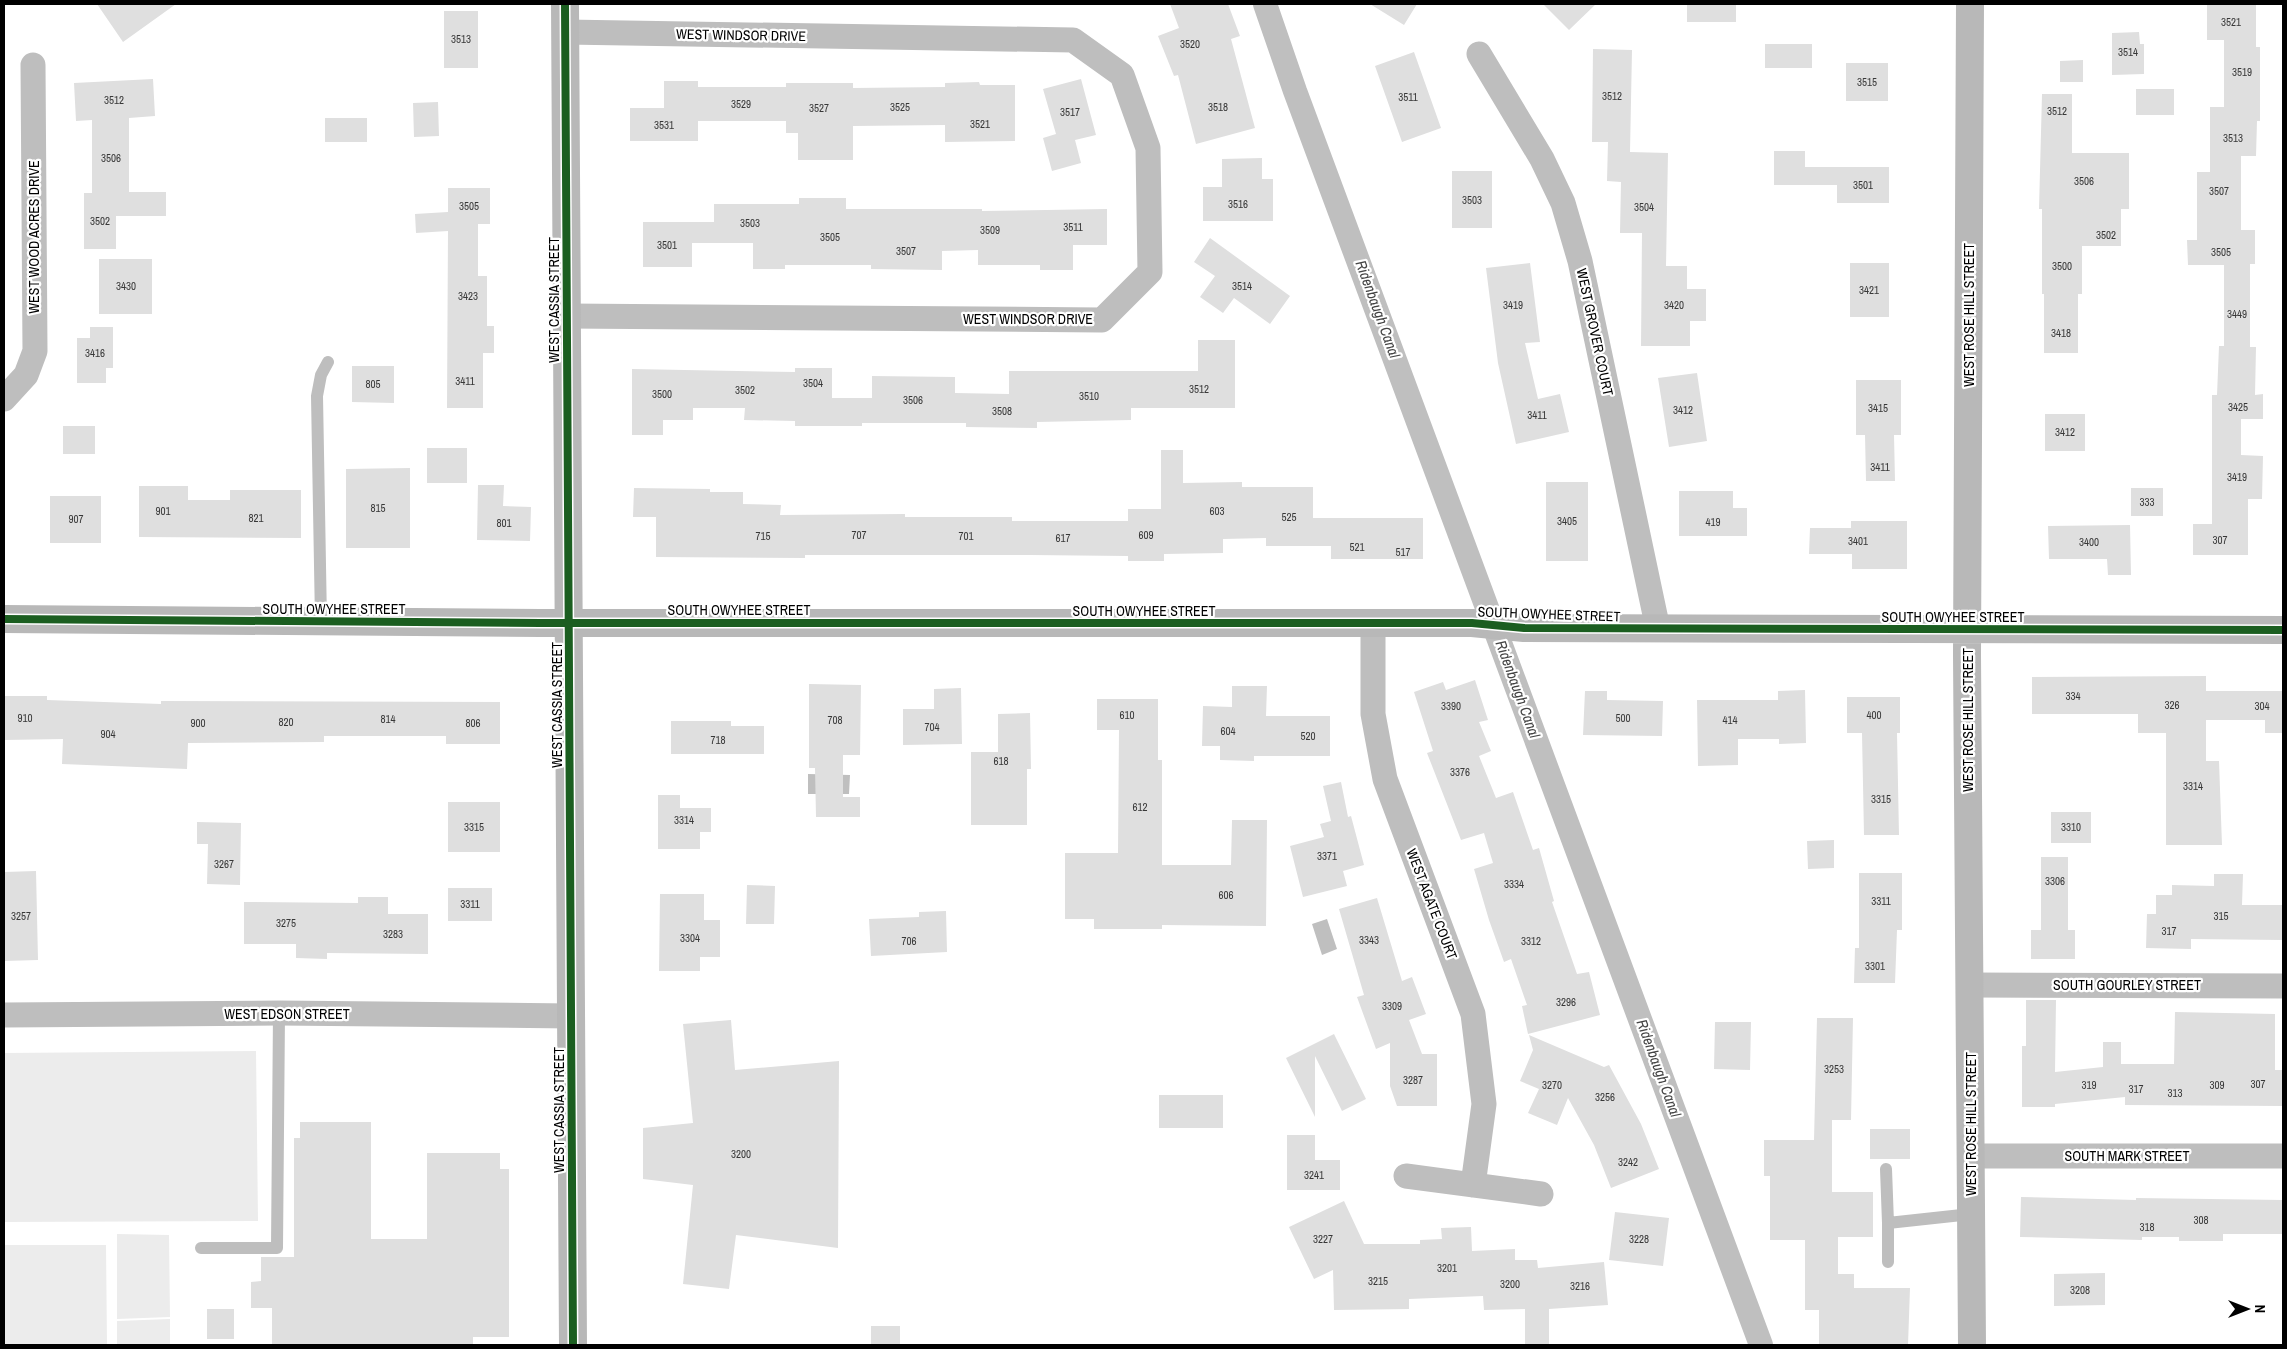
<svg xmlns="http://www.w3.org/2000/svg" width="2287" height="1349" viewBox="0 0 2287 1349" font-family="'Archivo Narrow',sans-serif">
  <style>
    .green { fill: #ececec }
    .water { fill: #bfbfbf }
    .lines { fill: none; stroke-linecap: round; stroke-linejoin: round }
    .canal { stroke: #bfbfbf; stroke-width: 24 }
    .building { fill: #dfdfdf }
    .lane { stroke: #bebebe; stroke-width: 12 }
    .street { stroke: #bebebe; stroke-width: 25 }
    .secondary { stroke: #b8b8b8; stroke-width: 28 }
    .cycleway-casing { stroke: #fff; stroke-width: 11 }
    .cycleway { stroke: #1b5e20; stroke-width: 8 }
    .labels { text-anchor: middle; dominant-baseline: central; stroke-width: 4.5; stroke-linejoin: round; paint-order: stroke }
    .number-label { font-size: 11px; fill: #383838 }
    .street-label { font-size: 14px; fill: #000; stroke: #fff }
    .water-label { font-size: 15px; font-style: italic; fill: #444; stroke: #fff }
  </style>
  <rect width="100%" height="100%" fill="#fff"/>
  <path class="green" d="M256 1051 258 1221 4 1222V1053Z
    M117 1234 169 1235 170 1317 117 1319Z
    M4 1245H106L107 1345H4Z
    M170 1319V1345H117V1321Z"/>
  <path class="water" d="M808 774 850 775 849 794H808Z
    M1327 919 1337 949 1322 955 1312 924Z"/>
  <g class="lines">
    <path class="canal" d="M1265 4 1295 91 1761 1345"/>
  </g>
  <path class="building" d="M97 4H176L123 42Z
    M1170 4H1228L1240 36 1231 39 1255 128 1196 144 1178 75 1174 76 1158 36 1179 28Z
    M1370 4H1417L1404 25Z
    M1543 4H1596L1569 30Z
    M1687 4H1736V22H1687Z
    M2207 4H2256V47H2260V121H2257L2256 156H2241V230H2255V264H2250V347H2256L2255 395 2263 394V419H2241V455L2263 456 2262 499H2248V555H2193V524H2212V395H2217L2219 346H2224V265H2188L2187 240H2197V172H2210V107H2224V40H2207Z
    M444 11H478V68H444Z
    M2139 32 2140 44H2144V74L2112 75V33Z
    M1765 44H1812V68H1765Z
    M1593 49 1632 50 1630 152 1668 153 1666 266H1687V289H1706V321H1690V346H1641L1642 233H1620L1621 182 1607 181 1608 142H1592Z
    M1414 52 1441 128 1402 142 1375 66Z
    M2083 60V82H2060V61Z
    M1846 63H1888V101H1846Z
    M153 79 155 116 129 118V192H166V216H116V249H84V193H92V120L76 121 74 83Z
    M1081 79 1096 135 1075 140 1081 163 1052 171 1043 138 1056 134 1043 89Z
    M664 81H698V87H786V83H853V88L945 87V83L979 82 980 85H1015V141L945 142V125L853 126V160H798V133H786V121H698V141H630V108H664Z
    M2136 89H2174V115H2136Z
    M2042 94H2072V153H2129V209H2121V246H2082V294H2078V353H2044V294H2042V209H2039Z
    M438 102 439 136 414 137 413 103Z
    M325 118H367V142H325Z
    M1774 151H1805V167H1889V203H1837V185H1774Z
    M1262 158V179H1273V221H1203V187H1222V159Z
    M1452 171H1492V228H1452Z
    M448 188H490V224H478V276H487V326H494V353H483V408H447L448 231 416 233 415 214 448 212Z
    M799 198H846V209H982V211L1107 209V245H1073V270H1040V265H978V250L942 251V270L871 269V265H785V269H753V243H692V267H643V222H714V204H799Z
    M1210 238 1290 296 1270 324 1234 298 1223 313 1200 297 1215 276 1194 262Z
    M99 259H152V314H99Z
    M1530 263 1540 342 1525 343 1538 399 1560 394 1569 432 1516 444 1498 363 1486 268Z
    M1850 263H1889V317H1850Z
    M90 327H113V368H106V383H77V338H90Z
    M1198 340H1235V408H1131V420L1037 422V428L966 427V423H862V426H795V421L744 420 745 408H693V420H663V435H632V369L795 372V368H832V398H872V376L955 377V393L1009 394V371H1198Z
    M352 366H394V403L352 402Z
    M1697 373 1707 441 1669 447 1658 378Z
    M1856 380H1901V435H1894L1895 481H1866L1865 435H1856Z
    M2045 414H2085V451H2045Z
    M63 426H95V454H63Z
    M427 448H467V483H427Z
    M1161 450H1183V483L1242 482V487H1313V518H1423V559H1331V546H1266V538L1223 539V553L1164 554V561H1128V556L1030 555H805V558L656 557V517H633L634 488 710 489V492H743V504L781 505 780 515 905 514V517H1012V521H1128V509H1161Z
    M410 468V548H346V469Z
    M1546 482H1588V561H1546Z
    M478 485H504L503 506 531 507 530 541 477 540Z
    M139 486H188V500H230V490H301V538L139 537Z
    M2131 488H2163V516H2131Z
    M1679 491H1733V508H1747V536H1679Z
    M50 496H101V543H50Z
    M1851 521H1907V569H1852V554H1809L1810 528H1851Z
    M2130 525 2131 575H2108L2107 559H2049L2048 526Z
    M2206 676V691H2283V733H2265V720H2206V761H2219L2222 845H2166V733H2138V714H2032V677Z
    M1475 680 1488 720 1479 722 1491 751 1479 756 1496 798 1513 792 1533 850 1539 848 1554 901 1552 902 1577 974 1589 972 1600 1015 1528 1034 1522 1006 1527 1005 1511 959 1504 962 1489 920 1474 869 1493 863 1484 833 1461 840 1427 753 1433 751 1414 692 1443 682 1446 690Z
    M809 684 861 685 860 755H843V797H860V817H816L815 768H809Z
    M1232 686H1267L1266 716H1330V756H1254V761L1220 760V746H1202L1203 706 1232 707Z
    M961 688 962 744 903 745V709H934V689Z
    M1805 690 1806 743 1779 744V739H1738V765L1698 766 1697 700H1778V691Z
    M1585 691H1607V700L1663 701 1662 736 1583 735Z
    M4 696H47V700L161 704V701L500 702V744H446V736H324V742L188 743 187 769 62 764 63 739 4 740Z
    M1847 697H1900V733H1897L1899 835H1864L1862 733H1847Z
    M1097 699H1158V760H1162V865H1231L1232 820H1267L1266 926 1162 925V929H1094V919H1065V853H1118L1119 730H1097Z
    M1030 713 1031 769H1027V825H971V752H998V714Z
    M671 721H731V726H764V754H671Z
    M1341 782 1348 817 1351 816 1364 865 1343 871 1347 886 1303 897 1290 846 1324 837 1320 824 1331 821 1323 786Z
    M658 795H680V808H711V832H700V849H658Z
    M448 802H500V852H448Z
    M2051 812H2091V843H2051Z
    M197 822 241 823 240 885 207 884 208 844H197Z
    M1834 840V868L1808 869 1807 841Z
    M2041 857H2068V930H2075V959H2031V930H2041Z
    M36 871 38 960 4 961V872Z
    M1859 873H1902V930H1897L1895 983H1854L1855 948H1859Z
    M2214 874H2243L2242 905H2283V940L2191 939V949L2146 948 2147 914H2156V895H2172V885L2214 886Z
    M747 885 775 886 774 924H746Z
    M448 888H492V921H448Z
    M660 894H704V920H720V957H700V971H659Z
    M358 897H388V914H428V954L327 953V959L296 958V944H244V902L358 903Z
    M1377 898 1402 981 1412 977 1426 1014 1409 1020 1422 1054H1437V1106H1397L1390 1086V1043L1376 1049 1357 997 1364 995 1339 909Z
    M946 911 947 952 871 956 869 919 919 917V912Z
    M2026 1000H2056L2055 1072 2103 1067V1042H2121V1064H2174L2175 1012 2275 1014V1070H2283V1106L2125 1105V1097L2055 1104V1107H2022V1046H2026Z
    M1817 1018H1853L1851 1120H1832V1192H1873V1237H1838V1274H1854V1288H1910L1908 1345H1819V1310H1805V1240H1770V1176H1764V1140H1814Z
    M731 1020 735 1070 839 1061 838 1248 736 1235 729 1289 683 1284 693 1185 643 1179V1128L693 1123 683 1024Z
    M1715 1022H1751L1750 1070 1714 1069Z
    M1334 1034 1366 1099 1342 1111 1315 1056V1117L1286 1058Z
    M1529 1035 1604 1067 1609 1065 1641 1124 1659 1169 1611 1188 1594 1145 1568 1098 1557 1125 1528 1113 1539 1089 1520 1081 1533 1050Z
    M1159 1095H1223V1128H1159Z
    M300 1122H371V1239H427V1153H500V1169H509V1337H473V1345H272V1308H251V1282L261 1281V1257H294V1138H300Z
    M1870 1129H1910V1159H1870Z
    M1287 1135H1315V1160H1340V1190H1287Z
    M2021 1197 2136 1200V1198L2283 1200V1234H2223V1241H2179V1237H2142V1240L2020 1237Z
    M1344 1201 1364 1244H1420V1240L1442 1239 1441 1228 1471 1227 1472 1251 1515 1249V1260H1537L1538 1268 1604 1262 1608 1305 1549 1309V1345H1525V1309L1484 1310 1483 1296 1409 1299V1309L1334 1310 1333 1270 1314 1279 1289 1227Z
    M1615 1212 1669 1218 1663 1266 1609 1260Z
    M2105 1273V1305L2054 1306V1274Z
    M207 1309H234V1339H207Z
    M871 1326H900V1345H871Z"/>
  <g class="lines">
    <path class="lane" d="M321 621 317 396 321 375 328 362
      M1886 1169 1888 1223 1971 1214
      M1888 1223V1262
      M201 1248H277L279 1013"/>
    <path class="street" d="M565 32 1073 40 1122 75 1148 148 1150 272 1102 320 567 316
      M1479 54 1542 159 1563 203 1580 261 1658 629
      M4 399 26 375 35 351 33 65
      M1373 624V714L1385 779 1473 1014 1484 1104 1473 1185
      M1970 985 2283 986
      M4 1015 279 1013 571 1016
      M1971 1156H2283
      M1406 1176 1541 1194"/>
    <path class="secondary" d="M565 4 573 1345
      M1970 4 1967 655 1972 1345
      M4 619 541 623H1472L1524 628 2283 630"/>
    <defs>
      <path id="cycleway" d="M565 4 573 1345
        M4 619 541 623H1472L1524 628 2283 630"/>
    </defs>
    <use href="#cycleway" class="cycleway-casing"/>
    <use href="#cycleway" class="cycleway"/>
  </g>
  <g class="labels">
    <g class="number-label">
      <text x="2231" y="22">3521</text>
      <text x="461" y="39">3513</text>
      <text x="1190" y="44">3520</text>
      <text x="2128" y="52">3514</text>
      <text x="2242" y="72">3519</text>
      <text x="1867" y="82">3515</text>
      <text x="1612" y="96">3512</text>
      <text x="1408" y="97">3511</text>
      <text x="114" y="100">3512</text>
      <text x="741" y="104">3529</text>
      <text x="900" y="107">3525</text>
      <text x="1218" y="107">3518</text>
      <text x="819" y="108">3527</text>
      <text x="2057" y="111">3512</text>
      <text x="1070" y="112">3517</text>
      <text x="980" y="124">3521</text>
      <text x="664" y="125">3531</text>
      <text x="2233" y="138">3513</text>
      <text x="111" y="158">3506</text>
      <text x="2084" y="181">3506</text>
      <text x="1863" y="185">3501</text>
      <text x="2219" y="191">3507</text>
      <text x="1472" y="200">3503</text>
      <text x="1238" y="204">3516</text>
      <text x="469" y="206">3505</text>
      <text x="1644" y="207">3504</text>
      <text x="100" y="221">3502</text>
      <text x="750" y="223">3503</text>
      <text x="1073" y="227">3511</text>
      <text x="990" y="230">3509</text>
      <text x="2106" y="235">3502</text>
      <text x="830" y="237">3505</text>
      <text x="667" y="245">3501</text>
      <text x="906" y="251">3507</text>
      <text x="2221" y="252">3505</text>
      <text x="2062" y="266">3500</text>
      <text x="126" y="286">3430</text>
      <text x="1242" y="286">3514</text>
      <text x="1869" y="290">3421</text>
      <text x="468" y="296">3423</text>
      <text x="1513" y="305">3419</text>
      <text x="1674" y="305">3420</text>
      <text x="2237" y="314">3449</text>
      <text x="2061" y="333">3418</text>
      <text x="95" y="353">3416</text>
      <text x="465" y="381">3411</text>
      <text x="813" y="383">3504</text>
      <text x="373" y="384">805</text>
      <text x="1199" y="389">3512</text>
      <text x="745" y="390">3502</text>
      <text x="662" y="394">3500</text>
      <text x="1089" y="396">3510</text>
      <text x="913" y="400">3506</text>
      <text x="2238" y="407">3425</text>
      <text x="1878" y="408">3415</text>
      <text x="1683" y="410">3412</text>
      <text x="1002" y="411">3508</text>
      <text x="1537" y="415">3411</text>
      <text x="2065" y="432">3412</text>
      <text x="1880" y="467">3411</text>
      <text x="2237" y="477">3419</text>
      <text x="2147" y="502">333</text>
      <text x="378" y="508">815</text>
      <text x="163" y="511">901</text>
      <text x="1217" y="511">603</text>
      <text x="1289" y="517">525</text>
      <text x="256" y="518">821</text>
      <text x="76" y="519">907</text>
      <text x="1567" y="521">3405</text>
      <text x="1713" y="522">419</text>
      <text x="504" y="523">801</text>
      <text x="859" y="535">707</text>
      <text x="1146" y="535">609</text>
      <text x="763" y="536">715</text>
      <text x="966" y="536">701</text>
      <text x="1063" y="538">617</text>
      <text x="2220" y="540">307</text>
      <text x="1858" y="541">3401</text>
      <text x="2089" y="542">3400</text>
      <text x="1357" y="547">521</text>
      <text x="1403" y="552">517</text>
      <text x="2073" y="696">334</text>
      <text x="2172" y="705">326</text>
      <text x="1451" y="706">3390</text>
      <text x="2262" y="706">304</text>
      <text x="1127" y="715">610</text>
      <text x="1874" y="715">400</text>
      <text x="25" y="718">910</text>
      <text x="1623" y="718">500</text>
      <text x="388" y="719">814</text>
      <text x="835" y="720">708</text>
      <text x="1730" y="720">414</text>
      <text x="286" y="722">820</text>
      <text x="198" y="723">900</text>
      <text x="473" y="723">806</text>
      <text x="932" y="727">704</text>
      <text x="1228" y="731">604</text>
      <text x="108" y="734">904</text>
      <text x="1308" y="736">520</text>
      <text x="718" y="740">718</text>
      <text x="1001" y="761">618</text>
      <text x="1460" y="772">3376</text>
      <text x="2193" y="786">3314</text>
      <text x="1881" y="799">3315</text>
      <text x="1140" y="807">612</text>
      <text x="684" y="820">3314</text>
      <text x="474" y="827">3315</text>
      <text x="2071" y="827">3310</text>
      <text x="1327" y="856">3371</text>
      <text x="224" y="864">3267</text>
      <text x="2055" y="881">3306</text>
      <text x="1514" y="884">3334</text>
      <text x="1226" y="895">606</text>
      <text x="1881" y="901">3311</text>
      <text x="470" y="904">3311</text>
      <text x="21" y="916">3257</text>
      <text x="2221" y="916">315</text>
      <text x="286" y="923">3275</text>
      <text x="2169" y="931">317</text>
      <text x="393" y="934">3283</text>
      <text x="690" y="938">3304</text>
      <text x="1369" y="940">3343</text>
      <text x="909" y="941">706</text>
      <text x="1531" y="941">3312</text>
      <text x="1875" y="966">3301</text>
      <text x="1566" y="1002">3296</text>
      <text x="1392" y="1006">3309</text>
      <text x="1834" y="1069">3253</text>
      <text x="1413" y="1080">3287</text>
      <text x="2258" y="1084">307</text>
      <text x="1552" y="1085">3270</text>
      <text x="2089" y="1085">319</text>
      <text x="2217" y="1085">309</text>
      <text x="2136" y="1089">317</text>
      <text x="2175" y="1093">313</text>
      <text x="1605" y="1097">3256</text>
      <text x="741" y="1154">3200</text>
      <text x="1628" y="1162">3242</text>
      <text x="1314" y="1175">3241</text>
      <text x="2201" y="1220">308</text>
      <text x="2147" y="1227">318</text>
      <text x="1323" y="1239">3227</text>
      <text x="1639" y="1239">3228</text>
      <text x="1447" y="1268">3201</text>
      <text x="1378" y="1281">3215</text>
      <text x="1510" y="1284">3200</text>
      <text x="1580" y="1286">3216</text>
      <text x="2080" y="1290">3208</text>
    </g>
    <g class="street-label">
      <text transform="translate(741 35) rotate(1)">WEST WINDSOR DRIVE</text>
      <text transform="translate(34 237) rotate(-90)">WEST WOOD ACRES DRIVE</text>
      <text transform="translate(554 300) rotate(-90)">WEST CASSIA STREET</text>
      <text transform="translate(1969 315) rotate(-90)">WEST ROSE HILL STREET</text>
      <text x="1028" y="319">WEST WINDSOR DRIVE</text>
      <text transform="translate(1595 332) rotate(78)">WEST GROVER COURT</text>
      <text x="334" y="609">SOUTH OWYHEE STREET</text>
      <text x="739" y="610">SOUTH OWYHEE STREET</text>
      <text x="1144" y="611">SOUTH OWYHEE STREET</text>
      <text transform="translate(1549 614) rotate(2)">SOUTH OWYHEE STREET</text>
      <text x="1953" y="617">SOUTH OWYHEE STREET</text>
      <text transform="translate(557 705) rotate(-90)">WEST CASSIA STREET</text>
      <text transform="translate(1968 720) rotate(-90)">WEST ROSE HILL STREET</text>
      <text transform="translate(1432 904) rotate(69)">WEST AGATE COURT</text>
      <text x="2127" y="985">SOUTH GOURLEY STREET</text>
      <text x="287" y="1014">WEST EDSON STREET</text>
      <text transform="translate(559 1110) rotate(-90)">WEST CASSIA STREET</text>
      <text transform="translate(1971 1124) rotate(-90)">WEST ROSE HILL STREET</text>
      <text x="2127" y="1156">SOUTH MARK STREET</text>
    </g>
    <g class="water-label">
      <text transform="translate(1378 309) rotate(70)">Ridenbaugh Canal</text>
      <text transform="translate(1518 689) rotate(70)">Ridenbaugh Canal</text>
      <text transform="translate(1659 1068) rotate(70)">Ridenbaugh Canal</text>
    </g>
  </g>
  <rect width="2287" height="1349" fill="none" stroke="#000000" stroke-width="10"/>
  <g transform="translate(2247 1309) rotate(90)" stroke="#ffffff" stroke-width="4" paint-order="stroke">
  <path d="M0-4L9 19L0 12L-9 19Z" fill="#000000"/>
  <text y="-8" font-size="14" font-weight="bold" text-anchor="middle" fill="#000000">N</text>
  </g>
</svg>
